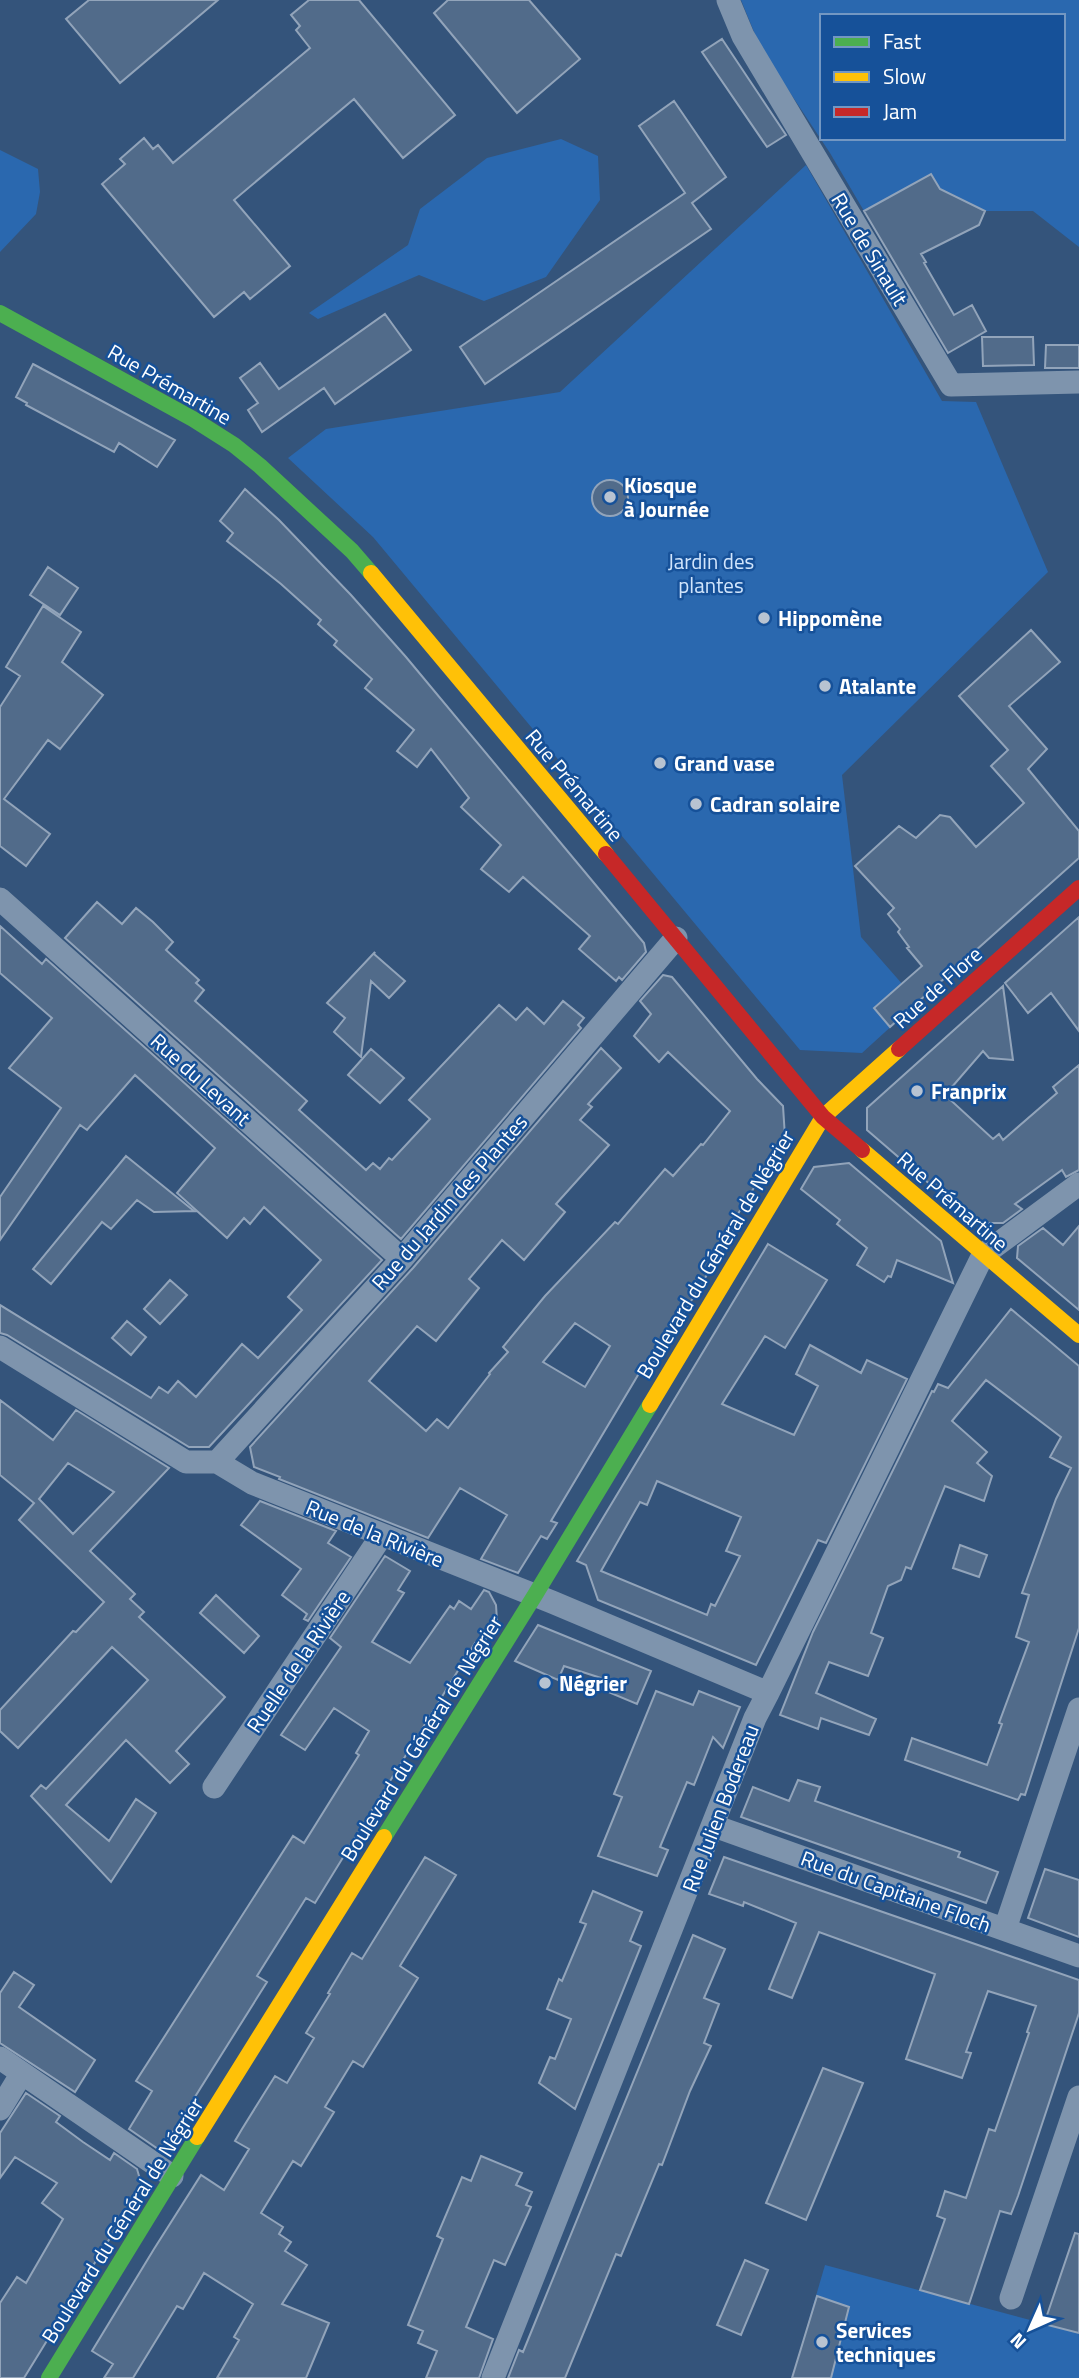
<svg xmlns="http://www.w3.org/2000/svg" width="1079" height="2378" viewBox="0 0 1079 2378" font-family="'Titillium Web',sans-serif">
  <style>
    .green { fill: #2a68af; fill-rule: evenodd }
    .building { fill: #516b8a; stroke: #92a4ba; stroke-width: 2; fill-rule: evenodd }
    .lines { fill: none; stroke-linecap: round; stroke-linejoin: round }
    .street { stroke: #7e94ad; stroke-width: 23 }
    .fast { stroke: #4caf50; stroke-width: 16 }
    .slow { stroke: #ffc107; stroke-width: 16 }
    .jam { stroke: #c62828; stroke-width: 16 }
    .poi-dot { fill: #b8c3d1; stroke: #165199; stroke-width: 2.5 }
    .labels { text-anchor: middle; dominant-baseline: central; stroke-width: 5; stroke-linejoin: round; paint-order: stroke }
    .street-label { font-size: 21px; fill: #fff; stroke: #165199 }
    .poi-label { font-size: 21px; font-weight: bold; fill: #fff; stroke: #165199; text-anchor: start }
    .park-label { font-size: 21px; fill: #d1e5fc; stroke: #165199 }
  </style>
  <rect width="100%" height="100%" fill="#34547b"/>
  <path class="green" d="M741 0H1079V247L1033 211H985L950 193 944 196 931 174 864 211 830 153 761 49ZM822 16H1063V138H822Z
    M561 139 598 156 600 200 546 277 484 301 419 275 318 319 309 313 408 245 420 209 487 158Z
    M0 150 38 169 40 192 36 214 0 252Z
    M806 165 942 401 976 402 1048 572 842 775 861 937 918 1002 862 1053 800 1050 373 537 288 458 326 429 560 392Z
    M825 2265 1079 2333V2378H792Z"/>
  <path class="building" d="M89 0H218L120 83 66 19Z
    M309 0H359L455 115 403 158 354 99 234 200 290 266 250 299 244 292 214 317 102 184 125 164 120 159 144 138 153 149 158 145 173 163 310 48 296 30 300 26 291 15Z
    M448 0H529L580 59 517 113 434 13Z
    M722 39 786 135 767 147 702 52Z
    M674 101 726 177 692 203 711 229 485 384 460 347 685 193 639 126Z
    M931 174 940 189 985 211 979 225 921 254 926 262 924 263 954 315 972 305 986 331 948 353 864 211Z
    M385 314 411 350 335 404 324 388 262 432 248 410 258 403 240 378 260 363 279 389Z
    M982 337H1033L1034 365 983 366Z
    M1046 345H1079V368H1045Z
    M33 364 175 440 157 467 119 443 114 452 26 405 27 403 16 397Z
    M592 498a18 18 0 1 1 36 0a18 18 0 1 1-36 0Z
    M245 489 279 520 351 595 406 657 644 943 646 952 622 980 619 977 616 981 579 949 590 936 523 877 509 892 481 869 501 845 461 807 469 798 449 772 431 749 417 767 397 751 414 730 365 688 372 679 334 645 337 641 318 624 321 620 281 584 227 541 233 533 220 521Z
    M48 567 78 588 60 615 30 595Z
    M43 606 81 632 62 662 103 695 60 749 48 740 4 799 50 834 26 866 0 846V707L20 676 6 667Z
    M1031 630 1060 662 1009 706 1047 749 1028 769 1079 831V858L890 1027 874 1008 922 966 907 948 909 947 898 932 900 929 888 914 894 908 855 866 899 826 916 838 940 815 950 817 976 847 1024 803 991 766 1008 750 959 696Z
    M97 902 122 924 136 908 153 922 173 942 166 950 199 980 196 983 204 990 195 1001 307 1101 299 1110 366 1170 373 1163 380 1169 389 1158 392 1160 430 1119 409 1100 499 1005 516 1020 527 1008 544 1024 563 1001 584 1018 578 1025 581 1028 401 1239 65 938Z
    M1079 917V1031L1051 993 1028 1013 1005 983Z
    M0 926 42 964 46 959 382 1260 209 1447H189L7 1335 0 1333V1305L151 1398 159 1387 168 1393 178 1381 196 1397 242 1344 258 1358 302 1310 288 1297 321 1260 264 1207 250 1224 244 1218 227 1238 177 1193 215 1148 135 1075 87 1130 80 1125 0 1240V1197L61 1108 9 1068 52 1018 0 973Z
    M375 952 374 954 405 981 389 998 371 981 361 1057 334 1032 345 1018 327 1003Z
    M663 975 672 977 757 1079 783 1106 785 1137 733 1222 737 1225 650 1369 644 1365 551 1521 557 1523 547 1539 541 1536 518 1573 481 1559 507 1515 460 1488 428 1538 279 1479 280 1477 254 1467 250 1447 413 1268 601 1048 621 1068 588 1104 592 1107 580 1120 609 1145 556 1204 565 1212 524 1260 502 1240 469 1279 479 1288 436 1341 417 1326 369 1381 426 1431 437 1419 448 1428 490 1374 489 1373 508 1352 503 1347 545 1296 615 1222 618 1224 665 1169 673 1176 701 1144 703 1145 730 1111 668 1052 659 1062 634 1036 651 1014 640 1001ZM575 1323 610 1346 585 1387 543 1362Z
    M1003 986 1013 1060 989 1058 983 1051 945 1095 993 1139 999 1134 1003 1140 1057 1093 1053 1087 1079 1065V1170L1066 1177 1062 1170 1015 1204 1022 1209 1003 1223H975L867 1130V1108Z
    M371 1049 404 1078 380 1103 348 1075Z
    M126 1156 194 1211 154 1212 137 1200 111 1229 102 1222 51 1284 33 1269Z
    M849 1163 941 1241 953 1283 897 1260 891 1277 888 1276 884 1282 857 1265 867 1248 837 1224 840 1220 801 1189 814 1167Z
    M1079 1226V1310L1017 1258 1018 1246 1043 1228 1063 1245Z
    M768 1244 827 1280 785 1348 765 1336 722 1404 794 1435 818 1386 796 1374 810 1345 861 1373 867 1360 907 1379 826 1543 818 1540 756 1665 598 1600 586 1565 577 1561ZM657 1481 741 1517 726 1551 740 1556 715 1606 711 1604 707 1615 601 1571 640 1502 647 1505Z
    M170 1280 187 1295 160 1324 144 1309Z
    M1011 1309 1079 1366V1628L1025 1795 1021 1794 1018 1800 905 1760 912 1738 987 1765 1002 1724 999 1723 1029 1642 1016 1637 1029 1595 1022 1593 1056 1499 1071 1468 1050 1457 1061 1437 986 1380 952 1421 987 1452 977 1463 992 1476 984 1501 945 1486 911 1569 906 1567 901 1580 888 1586 871 1633 883 1638 868 1676 829 1662 816 1693 876 1719 869 1735 821 1718 818 1729 780 1715 813 1632 932 1391 934 1392 938 1384 948 1388Z
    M127 1321 146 1337 131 1355 112 1338Z
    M0 1400 53 1440 76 1410 169 1468 90 1551 135 1594 130 1599 144 1612 139 1617 225 1697 176 1751 189 1764 170 1783 126 1740 66 1805 109 1841 136 1799 156 1813 111 1882 31 1796 41 1785 46 1789 148 1680 112 1647 18 1748 0 1731V1710L73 1631 76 1632 104 1602 19 1520 34 1503 0 1475ZM68 1463 114 1492 73 1534 39 1499Z
    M260 1501 336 1531 328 1543 351 1557 308 1621 304 1619 307 1614 282 1595 301 1569 241 1525Z
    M960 1545 987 1555 979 1577 953 1568Z
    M385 1556 410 1571 398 1590 404 1593 372 1642 410 1663 450 1606 454 1609 459 1601 471 1609 484 1590 489 1592 496 1605 497 1621 482 1646 475 1643 315 1903 306 1898 257 1976 267 1982 161 2151 129 2129 152 2091 136 2081 293 1836 304 1843 359 1755 356 1753 369 1731 334 1708 305 1750 281 1735 341 1647 330 1638Z
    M216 1595 259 1636 244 1653 200 1613Z
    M538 1625 651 1671 637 1704 601 1689 604 1679 564 1666 558 1680 515 1661Z
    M656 1691 693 1705 699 1691 740 1707 723 1748 713 1737 694 1785 687 1782 660 1847 668 1850 657 1876 598 1856 622 1797 614 1794Z
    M798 1780 820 1787 815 1801 960 1852 958 1857 998 1872 986 1903 741 1817 753 1787 789 1801Z
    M425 1857 456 1875 400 1966 418 1978 363 2067 353 2061 325 2107 334 2112 301 2166 293 2161 261 2213 283 2227 279 2234 291 2242 285 2251 307 2265 282 2304 329 2323 306 2378H217L239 2340 234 2337 253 2304 204 2273 183 2309 177 2306 133 2378H104L113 2364 92 2351 154 2249 201 2175 224 2190 249 2149 235 2141 242 2129 275 2076 287 2083 314 2038 306 2033 330 1994 328 1993 352 1953 362 1959Z
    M724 1857 1079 1980V2013L1018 2196 1011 2214 1000 2211 969 2304 920 2290 945 2219 937 2216 945 2191 966 2198 989 2129 995 2131 1029 2033 1027 2032 1036 2006 988 1991 966 2052 971 2053 962 2078 906 2059 935 1974 819 1932 792 1998 769 1989 796 1923 744 1902 743 1906 709 1894Z
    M1045 1869 1079 1880V1937L1028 1918Z
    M593 1891 642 1912 630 1941 641 1946 575 2109 539 2083 550 2057 555 2059 571 2019 547 2009 559 1979 562 1981 586 1924 580 1922Z
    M693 1935 725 1949 704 1998 719 2004 704 2043 711 2046 690 2091 662 2165 659 2164 621 2256 616 2254 565 2378H508L519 2350 523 2352 534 2325Z
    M14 1972 34 1985 19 2007 95 2060 75 2092 0 2043V1993Z
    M823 2068 863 2083 806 2220 766 2203Z
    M26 2093 60 2116 56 2122 83 2142 110 2160 114 2153 137 2169 142 2186 24 2378H0V2303L17 2277 26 2283 63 2219 42 2203 57 2183 15 2157 0 2178V2133Z
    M481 2156 522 2173 516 2185 532 2192 526 2205 531 2207 505 2265 494 2260 466 2327 493 2339 479 2378H426L437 2351 418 2343 423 2331 408 2325 443 2239 437 2236 462 2177 471 2181Z
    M1075 2233 1079 2234V2333L1044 2324Z
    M745 2260 768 2270 741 2335 717 2325Z
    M817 2296 849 2307 831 2378H792Z"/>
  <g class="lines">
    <path class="street" d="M728 0 743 36 951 385 1079 382
      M0 899 402 1259
      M0 1347 186 1462H217L252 1483 552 1602 768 1693
      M217 1462 402 1259 676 938
      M214 1787 382 1535
      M714 1826 1079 1956
      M1005 1929 1079 1709
      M0 2058 172 2176
      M0 2109 22 2073
      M1011 2298 1079 2097
      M493 2378 755 1718 768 1693 983 1255 1079 1184"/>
    <path class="fast" d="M0 313 193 419 234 445 260 466 352 551 371 573
      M384 1837 535 1595 650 1405
      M49 2378 197 2137"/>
    <path class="slow" d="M371 573 606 854
      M862 1150 1079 1335
      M650 1405 823 1117 899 1049
      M197 2137 384 1837"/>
    <path class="jam" d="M606 854 823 1117 862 1150
      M899 1049 1079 888"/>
  </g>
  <g class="poi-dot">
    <circle cx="610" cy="497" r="7"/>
    <circle cx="764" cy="618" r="7"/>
    <circle cx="825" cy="686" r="7"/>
    <circle cx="660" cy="763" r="7"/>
    <circle cx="696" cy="804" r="7"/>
    <circle cx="917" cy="1091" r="7"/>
    <circle cx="545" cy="1683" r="7"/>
    <circle cx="822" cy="2342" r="7"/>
  </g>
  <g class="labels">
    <g class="street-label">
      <text transform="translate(870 249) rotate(59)">Rue de Sinault</text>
      <text transform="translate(170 384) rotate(30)">Rue Prémartine</text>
      <text transform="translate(575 785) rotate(50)">Rue Prémartine</text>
      <text transform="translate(937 987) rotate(-42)">Rue de Flore</text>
      <text transform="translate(201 1079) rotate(42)">Rue du Levant</text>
      <text transform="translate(953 1201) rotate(41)">Rue Prémartine</text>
      <text transform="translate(449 1202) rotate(-49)">Rue du Jardin des Plantes</text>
      <text transform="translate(715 1254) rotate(-59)">Boulevard du Général de Négrier</text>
      <text transform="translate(375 1533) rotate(22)">Rue de la Rivière</text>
      <text transform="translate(298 1661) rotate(-56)">Ruelle de la Rivière</text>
      <text transform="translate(421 1738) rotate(-58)">Boulevard du Général de Négrier</text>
      <text transform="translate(720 1808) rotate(-69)">Rue Julien Bodereau</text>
      <text transform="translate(896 1891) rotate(20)">Rue du Capitaine Floch</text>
      <text transform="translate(122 2220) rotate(-58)">Boulevard du Général de Négrier</text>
    </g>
    <g class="poi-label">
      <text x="624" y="485">Kiosque<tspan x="624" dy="24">à Journée</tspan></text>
      <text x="778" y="618">Hippomène</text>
      <text x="839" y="686">Atalante</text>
      <text x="674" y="763">Grand vase</text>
      <text x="710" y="804">Cadran solaire</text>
      <text x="931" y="1091">Franprix</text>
      <text x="559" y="1683">Négrier</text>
      <text x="836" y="2330">Services<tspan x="836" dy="24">techniques</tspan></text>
    </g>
    <g class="park-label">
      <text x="711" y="561">Jardin des<tspan x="711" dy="24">plantes</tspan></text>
    </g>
  </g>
  <rect x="820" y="14" width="245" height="126" fill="#165199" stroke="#7397c2" stroke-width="2"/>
  <rect x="834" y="37" width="35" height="10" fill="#4caf50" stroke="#7397c2" stroke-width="2"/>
  <text x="883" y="49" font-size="21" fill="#ffffff">Fast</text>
  <rect x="834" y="72" width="35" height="10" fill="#ffc107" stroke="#7397c2" stroke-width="2"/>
  <text x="883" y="84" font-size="21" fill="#ffffff">Slow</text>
  <rect x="834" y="107" width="35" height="10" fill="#c62828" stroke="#7397c2" stroke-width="2"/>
  <text x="883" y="119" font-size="21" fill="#ffffff">Jam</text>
  <g transform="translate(1030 2329) rotate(225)" stroke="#165199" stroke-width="5" paint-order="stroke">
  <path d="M0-5L12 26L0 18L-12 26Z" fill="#ffffff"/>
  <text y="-10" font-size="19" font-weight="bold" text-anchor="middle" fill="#ffffff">N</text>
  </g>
</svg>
